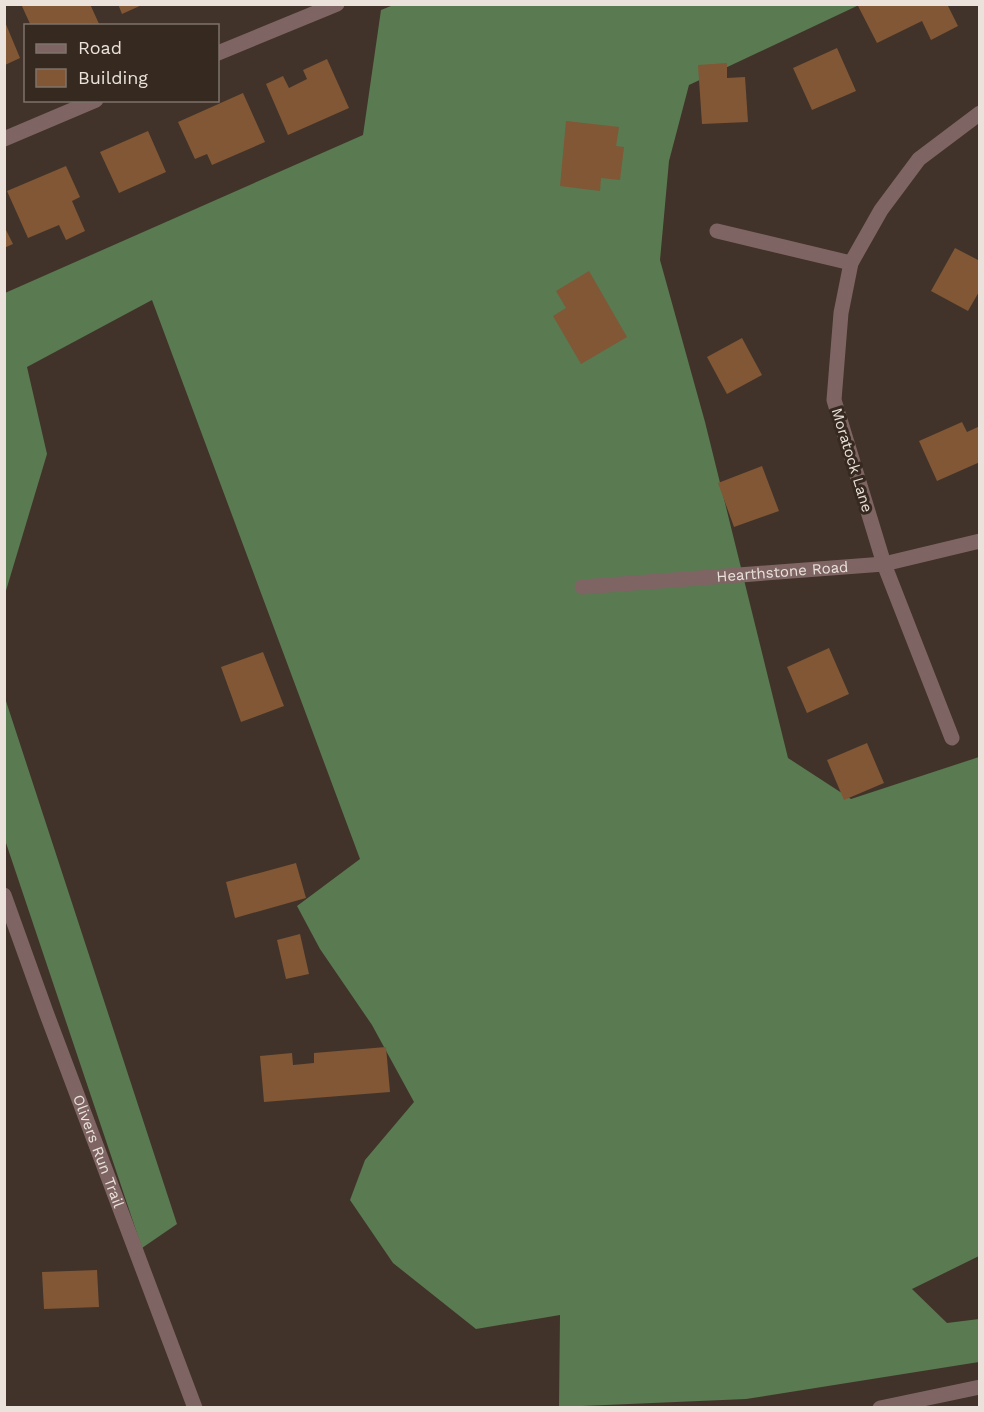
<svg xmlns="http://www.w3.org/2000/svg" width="984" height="1412" viewBox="0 0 984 1412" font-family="'Work Sans',sans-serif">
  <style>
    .forest { fill: #5a7a51 }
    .building { fill: #815736 }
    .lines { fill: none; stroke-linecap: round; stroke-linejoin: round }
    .street { stroke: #7e6564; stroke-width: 15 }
    .labels { text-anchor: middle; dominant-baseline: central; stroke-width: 6; stroke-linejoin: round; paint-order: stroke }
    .street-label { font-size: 15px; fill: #ebe2dc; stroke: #36291f }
  </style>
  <rect width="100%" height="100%" fill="#413329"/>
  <path class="forest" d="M396 4 859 5 689 85 669 161 660 260 705 422 788 758 851 799 979 757V1256L912 1289 947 1323 979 1319V1362L746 1399 559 1407 560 1315 476 1329 393 1263 350 1200 365 1160 414 1102 372 1025 320 949 297 906 360 859 152 300 27 367 47 454 5 594V293L363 135 381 10Z
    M4 695 177 1224 142 1248 5 840Z"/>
  <path class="building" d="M21 4H90L100 26H31Z
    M118 4H144L122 14Z
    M857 4H947L958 26 931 40 922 21 877 43Z
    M5 22 20 58 5 65Z
    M837 48 856 91 812 110 793 68Z
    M327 59 349 108 288 135 266 84 283 76 289 88 307 79 303 70Z
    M727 63V78L745 77 748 122 702 124 698 65Z
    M243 93 265 142 212 165 207 154 195 159 178 122Z
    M566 121 619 127 616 146 624 147 620 180 601 178 600 191 560 186Z
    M148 131 166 172 119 193 100 152Z
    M66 166 80 197 72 201 85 231 66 240 59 225 28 238 7 191Z
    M4 226 13 244 4 248Z
    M955 248 980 261V290L968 311 931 291Z
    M589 271 627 337 581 364 553 316 566 308 556 291Z
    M742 338 762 375 727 394 707 357Z
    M962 422 967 432 980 426V462L937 481 919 441Z
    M762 466 779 511 734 527 718 483Z
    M829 648 849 694 807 713 787 667Z
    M263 652 284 706 241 722 221 667Z
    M867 743 884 783 844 800 827 760Z
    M296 863 306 898 235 918 226 882Z
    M300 934 309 974 286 979 277 940Z
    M386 1047 390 1092 264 1102 260 1056 292 1053 293 1065 314 1063V1053Z
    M97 1270 99 1307 44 1309 42 1272Z"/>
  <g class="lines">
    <g class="street">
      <path d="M218 53 337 4"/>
      <path d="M4 139 96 100"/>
      <path d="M717 231 851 263"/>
      <path id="s1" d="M582 587 884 564 980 541"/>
      <path d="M952 738 884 564 834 400 841 313 851 263 881 210 919 159 980 113"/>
      <path id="s2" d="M4 895 46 1012 195 1408"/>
      <path d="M880 1408 980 1387"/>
    </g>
  </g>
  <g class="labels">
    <g class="street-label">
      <text transform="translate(852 460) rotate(73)">Moratock Lane</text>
      <text stroke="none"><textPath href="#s1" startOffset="201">Hearthstone Road</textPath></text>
      <text stroke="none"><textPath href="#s2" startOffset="273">Olivers Run Trail</textPath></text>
    </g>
  </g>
  <rect width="984" height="1412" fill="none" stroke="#ebe2dc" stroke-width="12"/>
  <rect x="24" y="24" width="195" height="78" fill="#36291f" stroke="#7e736b" stroke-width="1.5"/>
  <rect x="36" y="44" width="30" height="9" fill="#7e6564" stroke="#7e736b" stroke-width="1.5"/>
  <text x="78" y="54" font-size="18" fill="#ebe2dc">Road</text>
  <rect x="36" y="69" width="30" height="18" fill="#815736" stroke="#7e736b" stroke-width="1.5"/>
  <text x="78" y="84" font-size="18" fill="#ebe2dc">Building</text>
</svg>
